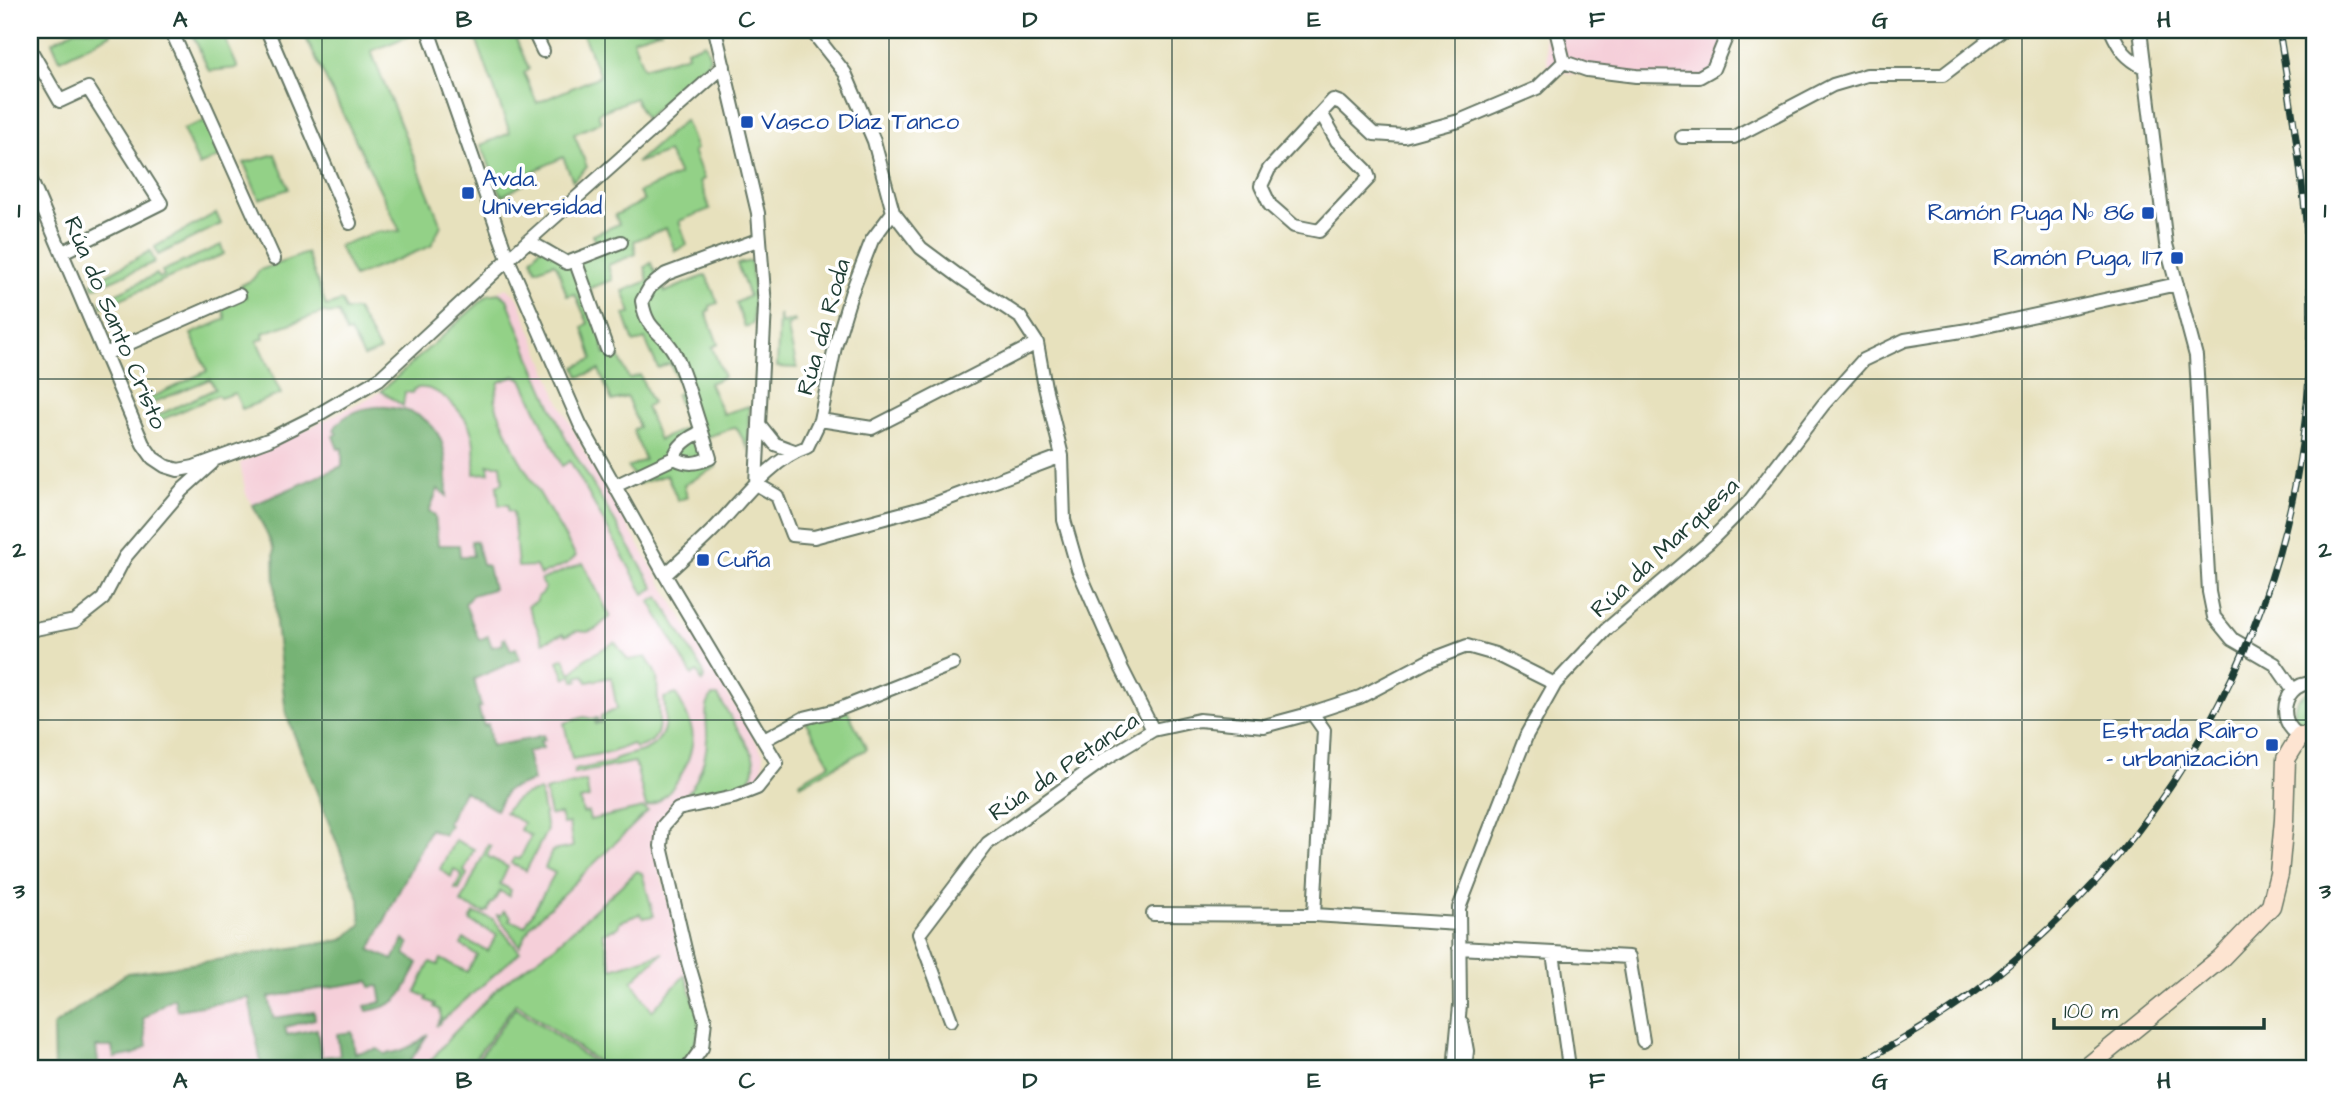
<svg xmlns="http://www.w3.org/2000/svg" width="2344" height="1099" viewBox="0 0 2344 1099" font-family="'Architects Daughter',sans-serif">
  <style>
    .built { fill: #f5cfd9 }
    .green { fill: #93d187; stroke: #59875e; stroke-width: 2 }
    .forest { fill: #76b374; stroke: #4a7854; stroke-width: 2 }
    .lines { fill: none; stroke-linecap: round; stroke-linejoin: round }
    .street-casing { stroke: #657664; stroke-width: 16 }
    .secondary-casing { stroke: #657664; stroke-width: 21 }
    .street { stroke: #fff; stroke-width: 12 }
    .secondary { stroke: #fde4d1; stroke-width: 18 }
    .rail-casing { stroke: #1f3d34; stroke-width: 7 }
    .rail { stroke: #fff; stroke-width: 4.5; stroke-dasharray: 13; stroke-linecap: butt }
    .grid { fill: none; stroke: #1f3d34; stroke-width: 2; stroke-opacity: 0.55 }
    .transit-dot { fill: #1a4fb4; stroke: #fff; stroke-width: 2.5 }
    .labels { text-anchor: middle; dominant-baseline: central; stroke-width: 7; stroke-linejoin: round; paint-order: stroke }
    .transit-label { font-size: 24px; fill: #164399; stroke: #fff; text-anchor: start }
    .street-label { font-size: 24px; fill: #1f3d34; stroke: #fff }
    .neatline { fill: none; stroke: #1f3d34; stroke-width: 2.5 }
    .grid-label { font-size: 23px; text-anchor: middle; font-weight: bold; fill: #1f3d34 }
  </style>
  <rect width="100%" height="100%" fill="#fff"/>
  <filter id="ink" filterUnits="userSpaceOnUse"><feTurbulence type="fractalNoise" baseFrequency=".0143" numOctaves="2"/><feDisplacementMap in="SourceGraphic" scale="14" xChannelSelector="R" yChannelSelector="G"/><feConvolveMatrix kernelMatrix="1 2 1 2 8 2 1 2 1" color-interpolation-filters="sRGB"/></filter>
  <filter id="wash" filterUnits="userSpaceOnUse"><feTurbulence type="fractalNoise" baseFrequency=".00686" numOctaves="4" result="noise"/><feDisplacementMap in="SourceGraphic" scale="28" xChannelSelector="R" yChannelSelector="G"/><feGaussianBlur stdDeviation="1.57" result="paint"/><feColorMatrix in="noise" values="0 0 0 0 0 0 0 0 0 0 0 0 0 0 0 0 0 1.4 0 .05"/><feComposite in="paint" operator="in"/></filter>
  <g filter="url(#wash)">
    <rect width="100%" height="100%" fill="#e7e1bd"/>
    <path class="built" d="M1543 30H1731L1721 64 1696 84 1549 71Z
      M507 288 518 298 560 403 589 461 764 755 762 773 750 786 669 810 656 826V855L702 1024 681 1069H61L143 980 342 940 361 925 359 899 301 750 291 713 281 551 246 494 240 463 386 389 492 294Z"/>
    <path class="green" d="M75 30H109L111 34 60 60 52 42Z
      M199 30H221L238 68 209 71 192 33Z
      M302 30H406L409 36 371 51 441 225 431 246 354 277 339 246 376 232 400 231Z
      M473 30H512L529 69 524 73 537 103 600 76 581 30H662L633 39 643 68 688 55 687 50 705 43 710 57 707 63 645 119 635 98 598 113 601 122 574 134 587 167 573 181 563 157 525 175 526 183 502 196 481 145 510 133Z
      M207 120 221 156 199 166 183 129Z
      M685 120 696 149 693 151 704 179 700 181 710 209 679 221 687 245 675 251 666 228 634 241 636 254 608 265 612 280 590 288 605 354 617 352 629 379 640 375 652 403 646 407 659 440 689 427 676 395 682 391 670 363 658 368 645 339 634 343 624 314 631 313 623 291 648 281 645 267 651 263 665 292 706 275 718 303 710 306V310L706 312 718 344 712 347 724 377 709 383 723 414 749 406 748 448 736 427 707 437 716 467 684 485 687 497 678 501 667 475 638 484 628 467 645 460 633 430 639 427 627 397 612 401 599 370 579 377 575 367 593 359 583 328 588 323 575 294 567 296 557 266 554 263 536 270 532 259 548 238 561 256 598 245 593 235 619 224 615 215 644 201 639 192 679 175 668 152 636 163Z
      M275 154 289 189 259 199 244 163Z
      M216 213 221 224 158 255 155 247Z
      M221 245 224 254 102 307 100 301 157 274 159 278 164 276 162 271Z
      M150 251 155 262 94 288 92 283Z
      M307 253 326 306 342 301 345 310H357L380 351 364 357 350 332 346 333 339 313 327 314 324 312 263 333 264 338 257 341 281 394 242 409 235 393 220 398 218 395 152 424 150 419 215 389 210 379 152 403 154 410 147 413 140 397 146 394 149 399 207 371 191 334 226 319 222 306 246 297 240 286 252 280 260 270Z
      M751 261 754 293 753 324 745 327 736 303 749 296 737 264Z
      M499 293 507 299 534 367 566 439 654 588 644 594 570 461 562 466 522 379 515 376 499 382 495 398 497 409 516 453 576 556 567 564 540 575 536 566 518 567 513 512 508 510V505H499L497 486 503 482 501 465H488L489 473 474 474C474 462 476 446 472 434 467 414 436 381 414 389L412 393 405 392 403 406 381 391 488 295Z
      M779 314 782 324 794 320 795 322 787 326 797 368 777 367Z
      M583 563 610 616 596 629 587 632 577 631 565 636 563 634 543 642 528 606 537 601V597L543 593 545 588 541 580Z
      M659 597 703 671 704 679 702 682 698 672 692 675 650 602Z
      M615 642 628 660 646 657C649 663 655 670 657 677 658 684 657 692 658 700 659 721 665 743 635 748L632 744 612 752 572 759 564 723 584 717 594 719 596 724 598 723 596 718H597L599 723H601V716L617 709 611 677 587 682 584 675 577 677 578 681H574L572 675 565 679 558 661 564 658 570 672H573L585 659Z
      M2307 692H2314V728C2298 727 2290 715 2297 700Z
      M676 694C682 705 689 717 692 730 697 755 672 801 646 807L635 762 574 774V770L614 762 615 759C624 755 633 754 642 751 667 742 667 720 664 698Z
      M712 696H718L751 751C771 797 697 797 670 807 694 796 708 760 707 734 707 720 703 709 712 696Z
      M847 710 867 749 800 785 799 782 830 764 804 719Z
      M586 781 589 798 580 800 583 813 588 812 590 820 643 808 648 811 531 925 520 946 497 915H501L504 911 511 917 509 920 525 926 555 873 545 868 552 851 573 847 569 823 563 824 560 814 550 815 545 791Z
      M540 791 547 830 526 871 511 863 514 858 520 859 531 836 520 830 523 823 505 812C515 798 524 793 540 791Z
      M455 840 474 849 464 871 467 874 459 890 455 889 462 875 454 869 451 877 440 869Z
      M488 845 491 846 487 856 508 867 500 884 511 890 509 896 500 891 493 903H491L488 911 484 913 461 903Z
      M637 871 642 873 654 916 643 918 640 914 619 922V927L603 933 612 969 663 953 632 981 652 1011 685 975 702 1024 691 1054 681 1069H608L516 1003 467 1069H424L450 1037 502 984 555 946Z
      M474 913 493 919 520 952 436 1026 441 1018 440 1010 434 1007 435 1004 426 1000 427 997 416 992 430 962 438 965 441 959 467 972 477 955 461 945 464 939 488 951 497 935 470 921Z
      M516 1007 603 1069H471Z"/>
    <path class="forest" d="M387 407C396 409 404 409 413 413 450 429 446 463 447 496L438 489 429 511 435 515 438 545H459L460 556H473L471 541H476L482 564 488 566 493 589 472 595 465 604 479 640 488 636 492 647 503 644 502 640 505 638 511 650 516 648 520 659 474 679 481 707 478 708 484 726 488 724 491 746 536 738 537 736 543 735 545 740 540 741 543 748 527 752 533 781 507 790 496 810 464 791 447 823 450 825 444 835 430 829 370 950 393 960 404 939 409 944 405 954 418 963C403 993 403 1005 367 1011L365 1006 382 1002 379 986 371 987 369 981 269 997 273 1018 314 1012 315 1019 285 1027 287 1035 317 1029 321 1057 340 1055 337 1034 352 1032 355 1053 378 1049 385 1054C402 1052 416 1045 428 1034L405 1069H262L249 998 177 1010 174 998 167 1001 143 1019 147 1046 135 1054 114 1058 112 1047H96L99 1069H54L53 1026 127 973 172 967 342 940 361 925 359 899 286 714 276 624 274 549 253 505 342 466V448L338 449 333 436 337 434 334 430C342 412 369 406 387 407Z"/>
  </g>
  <g filter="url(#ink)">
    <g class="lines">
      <defs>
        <path id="street" d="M171 30 274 259
          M267 30 350 223
          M428 30 508 259 580 424 665 575 777 763 757 788 734 797 678 809 663 826 661 846 688 962 705 1020 702 1048 687 1069
          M533 30 543 51
          M715 30 758 213 765 306 756 484
          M811 30 845 73 874 141 893 212 921 248 960 277 1020 317 1037 343 1045 387 1062 456 1064 520 1078 569 1122 669 1153 730
          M1556 30 1564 62
          M2111 30C2120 50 2126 58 2145 68
          M2140 30 2166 244 2196 356 2209 592 2214 617 2232 639 2275 664 2293 690
          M30 49 60 101 88 88 161 203 63 252
          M1564 62 1587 70 1636 76 1699 77 1713 69 1729 30
          M1321 113 1337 141 1366 170 1369 178 1319 231 1294 226 1270 205 1261 186 1269 169 1333 100 1341 103 1374 134 1404 136 1459 121 1537 88 1564 62
          M1682 137H1734L1833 85 1867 75H1943L2002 30
          M30 178 143 444 153 458 165 466 178 470 194 467 268 440 314 417 379 379 528 241 724 66
          M528 241 567 263 621 242
          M575 260 607 349
          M105 354 239 295
          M820 420 872 428 1037 343
          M759 424 775 444 794 451
          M702 432C693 406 686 376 674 352 661 329 647 333 642 301L650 287 666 274 760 239
          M756 484 777 496 792 535 814 537 926 507 1062 456
          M615 486 674 458C688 465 696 464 710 458L702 432C689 437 678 444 674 458
          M665 575C681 560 698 545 713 530 740 503 770 459 807 447L820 420 835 347 851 294 872 240 893 212
          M30 630 75 621 103 599 125 557 181 491 212 463
          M2314 683C2276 682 2275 739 2314 738
          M1312 713 1324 730 1314 915
          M764 740 804 718 837 710 953 664
          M1153 914 1314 915 1459 924
          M1459 948 1629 957 1643 1041
          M1553 953 1568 1060
          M951 1020 919 934 988 843 1105 759 1153 730 1199 720 1264 726 1305 715 1360 697 1430 660 1467 646 1495 654 1555 684
          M1462 1023 1467 1051 1465 1069
          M1454 1069 1460 1005 1459 908 1527 734 1555 684 1607 629 1708 543 1748 503 1823 405 1863 360 1905 340 1968 330 2177 284"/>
        <path id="secondary" d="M2085 1069 2220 959 2271 906 2279 874 2284 820 2286 759 2300 736"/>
      </defs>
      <use href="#street" class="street-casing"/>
      <use href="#secondary" class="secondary-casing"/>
      <use href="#street" class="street"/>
      <use href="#secondary" class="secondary"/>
      <defs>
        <path id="rail" d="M1848 1069C1899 1043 1949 1014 1993 978 2185 823 2299 606 2310 359 2315 248 2297 138 2279 30"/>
      </defs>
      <use href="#rail" class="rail-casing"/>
      <use href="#rail" class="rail"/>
    </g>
  </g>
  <path class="grid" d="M322 30V1069M605 30V1069M889 30V1069M1172 30V1069M1455 30V1069M1739 30V1069M2022 30V1069M30 379H2314M30 720H2314"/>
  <g class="transit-dot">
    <rect x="740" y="115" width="14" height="14" rx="3.5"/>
    <rect x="461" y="186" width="14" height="14" rx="3.5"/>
    <rect x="2141" y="206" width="14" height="14" rx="3.5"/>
    <rect x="2170" y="251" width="14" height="14" rx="3.5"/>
    <rect x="696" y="553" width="14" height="14" rx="3.5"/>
    <rect x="2265" y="738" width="14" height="14" rx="3.5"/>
  </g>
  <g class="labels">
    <g class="transit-label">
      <text x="761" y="122">Vasco Díaz Tanco</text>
      <text x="482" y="179">Avda.<tspan x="482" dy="28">Universidad</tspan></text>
      <text x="2134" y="213" text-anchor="end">Ramón Puga Nº 86</text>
      <text x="2163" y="258" text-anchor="end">Ramón Puga, 117</text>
      <text x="717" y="560">Cuña</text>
      <text x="2258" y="731" text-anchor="end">Estrada Rairo<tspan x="2258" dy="28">- urbanización</tspan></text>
    </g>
    <g class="street-label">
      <text transform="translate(115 323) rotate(67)">Rúa do Santo Cristo</text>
      <text transform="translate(824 327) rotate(-74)">Rúa da Roda</text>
      <text transform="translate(1665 548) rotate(-43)">Rúa da Marquesa</text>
      <text transform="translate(1064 767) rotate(-34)">Rúa da Petanca</text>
    </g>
  </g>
  <rect width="2344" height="1099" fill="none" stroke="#fff" stroke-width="77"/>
  <path d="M2054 1018v10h210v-10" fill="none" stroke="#1f3d34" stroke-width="3.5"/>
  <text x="2064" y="1018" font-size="21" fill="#1f3d34" stroke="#ffffff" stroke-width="5" paint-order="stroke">100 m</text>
  <rect x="38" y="38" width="2268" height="1022" class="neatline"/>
  <g class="grid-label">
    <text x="180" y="27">A</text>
    <text x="464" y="27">B</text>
    <text x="747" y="27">C</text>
    <text x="1030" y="27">D</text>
    <text x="1314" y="27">E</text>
    <text x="1597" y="27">F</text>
    <text x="1880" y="27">G</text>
    <text x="2164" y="27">H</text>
    <text x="19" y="217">1</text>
    <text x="2325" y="217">1</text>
    <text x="19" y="557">2</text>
    <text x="2325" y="557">2</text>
    <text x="19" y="898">3</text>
    <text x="2325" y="898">3</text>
    <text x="180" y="1088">A</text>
    <text x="464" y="1088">B</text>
    <text x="747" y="1088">C</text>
    <text x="1030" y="1088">D</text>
    <text x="1314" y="1088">E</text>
    <text x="1597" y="1088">F</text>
    <text x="1880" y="1088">G</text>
    <text x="2164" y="1088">H</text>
  </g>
</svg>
